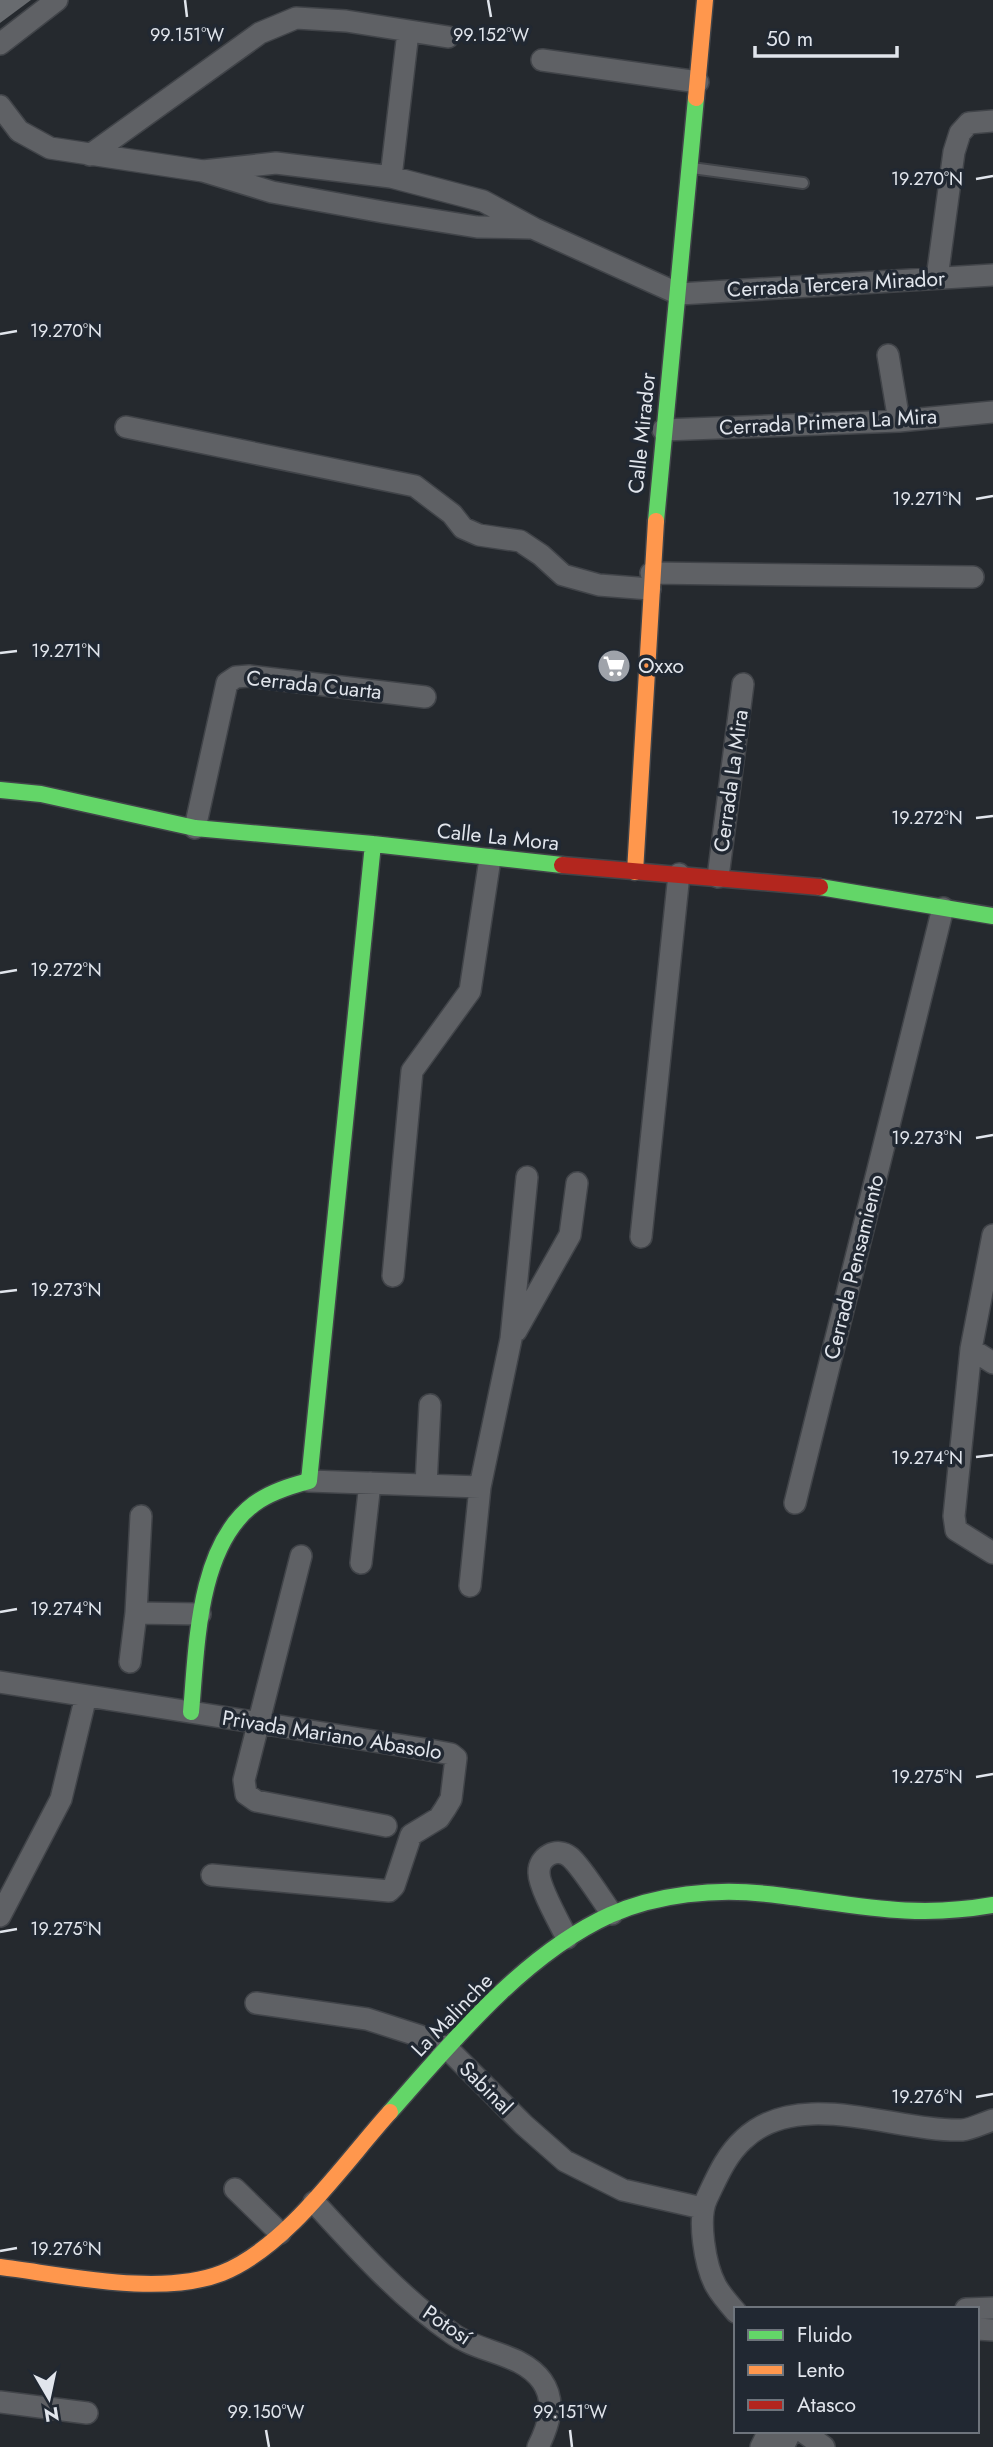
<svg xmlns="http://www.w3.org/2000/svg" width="993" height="2447" viewBox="0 0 993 2447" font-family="Jost,sans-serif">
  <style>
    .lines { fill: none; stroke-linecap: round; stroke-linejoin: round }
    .lane-casing { stroke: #414449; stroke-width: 14 }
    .street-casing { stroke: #414449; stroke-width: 24 }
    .fast-casing { stroke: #414449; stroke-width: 19 }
    .slow-casing { stroke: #414449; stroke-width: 19 }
    .jam-casing { stroke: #414449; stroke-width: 19 }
    .lane { stroke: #5f6165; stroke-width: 10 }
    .street { stroke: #5f6165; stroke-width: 21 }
    .fast { stroke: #63d668; stroke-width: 16 }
    .slow { stroke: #ff974d; stroke-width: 16 }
    .jam { stroke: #b3261e; stroke-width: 16 }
    .wall { fill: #686b6f }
    .ticks { fill: none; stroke: #e1e5ec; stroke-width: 2.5 }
    .labels { text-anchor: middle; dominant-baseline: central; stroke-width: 7; stroke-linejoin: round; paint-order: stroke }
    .street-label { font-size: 21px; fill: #e1e5ec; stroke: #212832 }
    .poi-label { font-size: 21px; fill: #e1e5ec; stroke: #212832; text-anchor: start }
    .ticks-label { font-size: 18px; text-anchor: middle; fill: #e1e5ec; stroke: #212832; stroke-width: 7; stroke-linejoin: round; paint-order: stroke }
  </style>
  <rect width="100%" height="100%" fill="#25292e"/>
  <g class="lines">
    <defs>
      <path id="lane" d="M692 168 803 183"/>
      <path id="street" d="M0 44 57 0
        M542 60 698 82
        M0 106 19 131 50 148 203 171 272 192 383 212 477 227 530 228
        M90 155 260 33 296 18 346 21 448 37
        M203 171 276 163 391 177 483 201 535 229 679 294 993 275
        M391 177 408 32
        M937 278 954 152 960 133 969 123 993 121
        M888 355 899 421
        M126 427 415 486 452 514 463 528 479 535 520 541 541 555 563 575 599 585 650 589
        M663 430 899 421 993 412
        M651 573 973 577
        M195 828 227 683 236 677 249 676 425 697
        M718 877 743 684
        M993 1235 971 1349 954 1516 956 1530 993 1553
        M641 1237 679 874
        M393 1276 412 1071 470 991 490 859
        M516 1331 570 1235 577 1183
        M971 1349 993 1363
        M309 1481 480 1487
        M426 1485 430 1405
        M795 1503 943 908
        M141 1516 136 1613 200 1614
        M301 1556 244 1780 246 1794 256 1801 386 1826
        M361 1563 370 1483
        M470 1586 480 1487 511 1339 527 1177
        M130 1662 136 1613
        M0 1682 424 1749 451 1754 456 1758 451 1799 445 1809 439 1818 411 1835 394 1886 389 1891 212 1875
        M0 1916 61 1799 86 1696
        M567 1938C560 1924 539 1887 539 1873 538 1857 557 1846 570 1857 581 1866 602 1900 612 1914
        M256 2003 367 2019 420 2036 447 2048 524 2125 565 2161 623 2190 702 2208
        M235 2189 280 2233
        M314 2202C357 2249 401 2298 453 2334 480 2353 522 2353 542 2381 557 2402 548 2427 538 2447
        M966 2309 993 2308
        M736 2312C729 2304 721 2295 716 2286 705 2266 697 2218 707 2198 717 2177 726 2155 744 2139 799 2087 896 2132 962 2130 972 2129 983 2123 993 2120
        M977 2329 993 2330
        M0 2402 87 2413
        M802 2431 824 2447
        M761 2447 769 2431
        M783 2447 791 2431"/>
      <path id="fast" d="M656 521 696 98
        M0 790 41 794 195 828 373 844 562 865
        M820 887 993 916
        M191 1712C197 1647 197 1547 254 1504 270 1492 290 1486 309 1481L373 844
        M390 2112C452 2042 524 1954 610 1915 657 1894 716 1888 767 1894 849 1903 909 1920 993 1905"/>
      <path id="slow" d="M696 98 705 0
        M635 872 656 521
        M0 2267C65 2275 161 2297 222 2273 287 2247 344 2163 390 2112"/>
      <path id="jam" d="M562 865 820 887"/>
    </defs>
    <use href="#lane" class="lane-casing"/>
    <use href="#street" class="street-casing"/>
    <use href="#fast" class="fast-casing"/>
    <use href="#slow" class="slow-casing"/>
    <use href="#jam" class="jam-casing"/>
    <use href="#lane" class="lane"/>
    <use href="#street" class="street"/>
    <use href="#fast" class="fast"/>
    <use href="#slow" class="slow"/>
    <use href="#jam" class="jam"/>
  </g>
  <path class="wall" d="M0 0H31L0 23Z"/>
  <path class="ticks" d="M185 0 187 17M488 0 491 17M976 179 993 176M0 334 17 331M976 499 993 496M0 653 17 651M976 818 993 816M0 973 17 970M976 1138 993 1135M0 1292 17 1290M976 1457 993 1455M0 1612 17 1609M976 1777 993 1774M0 1932 17 1929M976 2097 993 2094M0 2251 17 2248M266 2430 269 2447M570 2430 572 2447"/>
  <defs>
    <symbol id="supermarket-disc" viewBox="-11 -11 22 22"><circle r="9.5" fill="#9fa3aa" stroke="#212832"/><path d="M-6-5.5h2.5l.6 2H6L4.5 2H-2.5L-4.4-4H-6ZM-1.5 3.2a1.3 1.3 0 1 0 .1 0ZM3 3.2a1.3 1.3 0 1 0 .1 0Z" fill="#fff"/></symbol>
  </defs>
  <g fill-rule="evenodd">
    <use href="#supermarket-disc" x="595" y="647" width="38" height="38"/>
  </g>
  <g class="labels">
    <g class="street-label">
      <text transform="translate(836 284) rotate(-3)">Cerrada Tercera Mirador</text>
      <text transform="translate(828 422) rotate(-3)">Cerrada Primera La Mira</text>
      <text transform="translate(642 433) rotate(-84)">Calle Mirador</text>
      <text transform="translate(314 685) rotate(6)">Cerrada Cuarta</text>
      <text transform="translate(731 781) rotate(-82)">Cerrada La Mira</text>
      <text transform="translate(498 837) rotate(6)">Calle La Mora</text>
      <text transform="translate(854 1267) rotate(-76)">Cerrada Pensamiento</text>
      <text transform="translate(332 1735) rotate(9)">Privada Mariano Abasolo</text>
      <text transform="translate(452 2015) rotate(-46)">La Malinche</text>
      <text transform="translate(486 2088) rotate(45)">Sabinal</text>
      <text transform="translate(447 2325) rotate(34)">Potosí</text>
    </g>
    <g class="poi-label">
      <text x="638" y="666">Oxxo</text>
    </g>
  </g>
  <g class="ticks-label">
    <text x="187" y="41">99.151°W</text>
    <text x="491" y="41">99.152°W</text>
    <text x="927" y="185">19.270°N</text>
    <text x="66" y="337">19.270°N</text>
    <text x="927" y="505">19.271°N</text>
    <text x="66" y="657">19.271°N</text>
    <text x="927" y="824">19.272°N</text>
    <text x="66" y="976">19.272°N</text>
    <text x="927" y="1144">19.273°N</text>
    <text x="66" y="1296">19.273°N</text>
    <text x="927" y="1464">19.274°N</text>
    <text x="66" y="1615">19.274°N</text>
    <text x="927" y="1783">19.275°N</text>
    <text x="66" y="1935">19.275°N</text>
    <text x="927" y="2103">19.276°N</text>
    <text x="66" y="2255">19.276°N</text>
    <text x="266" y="2418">99.150°W</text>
    <text x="570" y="2418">99.151°W</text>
  </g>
  <rect x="734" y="2307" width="245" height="126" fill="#212832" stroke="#6e747c" stroke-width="2"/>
  <rect x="748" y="2330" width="35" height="10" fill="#63d668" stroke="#6e747c" stroke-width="2"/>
  <text x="797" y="2342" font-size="21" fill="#e1e5ec">Fluido</text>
  <rect x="748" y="2365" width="35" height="10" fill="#ff974d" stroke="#6e747c" stroke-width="2"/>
  <text x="797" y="2377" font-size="21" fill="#e1e5ec">Lento</text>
  <rect x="748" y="2400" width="35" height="10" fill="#b3261e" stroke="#6e747c" stroke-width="2"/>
  <text x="797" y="2412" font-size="21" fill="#e1e5ec">Atasco</text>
  <g transform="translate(49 2398) rotate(171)" stroke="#212832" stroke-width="5" paint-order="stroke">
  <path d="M0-5L12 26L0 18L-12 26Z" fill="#e1e5ec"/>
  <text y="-10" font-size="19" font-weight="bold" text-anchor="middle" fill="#e1e5ec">N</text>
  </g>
  <path d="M755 46v10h142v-10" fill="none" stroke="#e1e5ec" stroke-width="3.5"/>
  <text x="766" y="46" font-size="21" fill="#e1e5ec" stroke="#212832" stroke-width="5" paint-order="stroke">50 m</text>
</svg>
